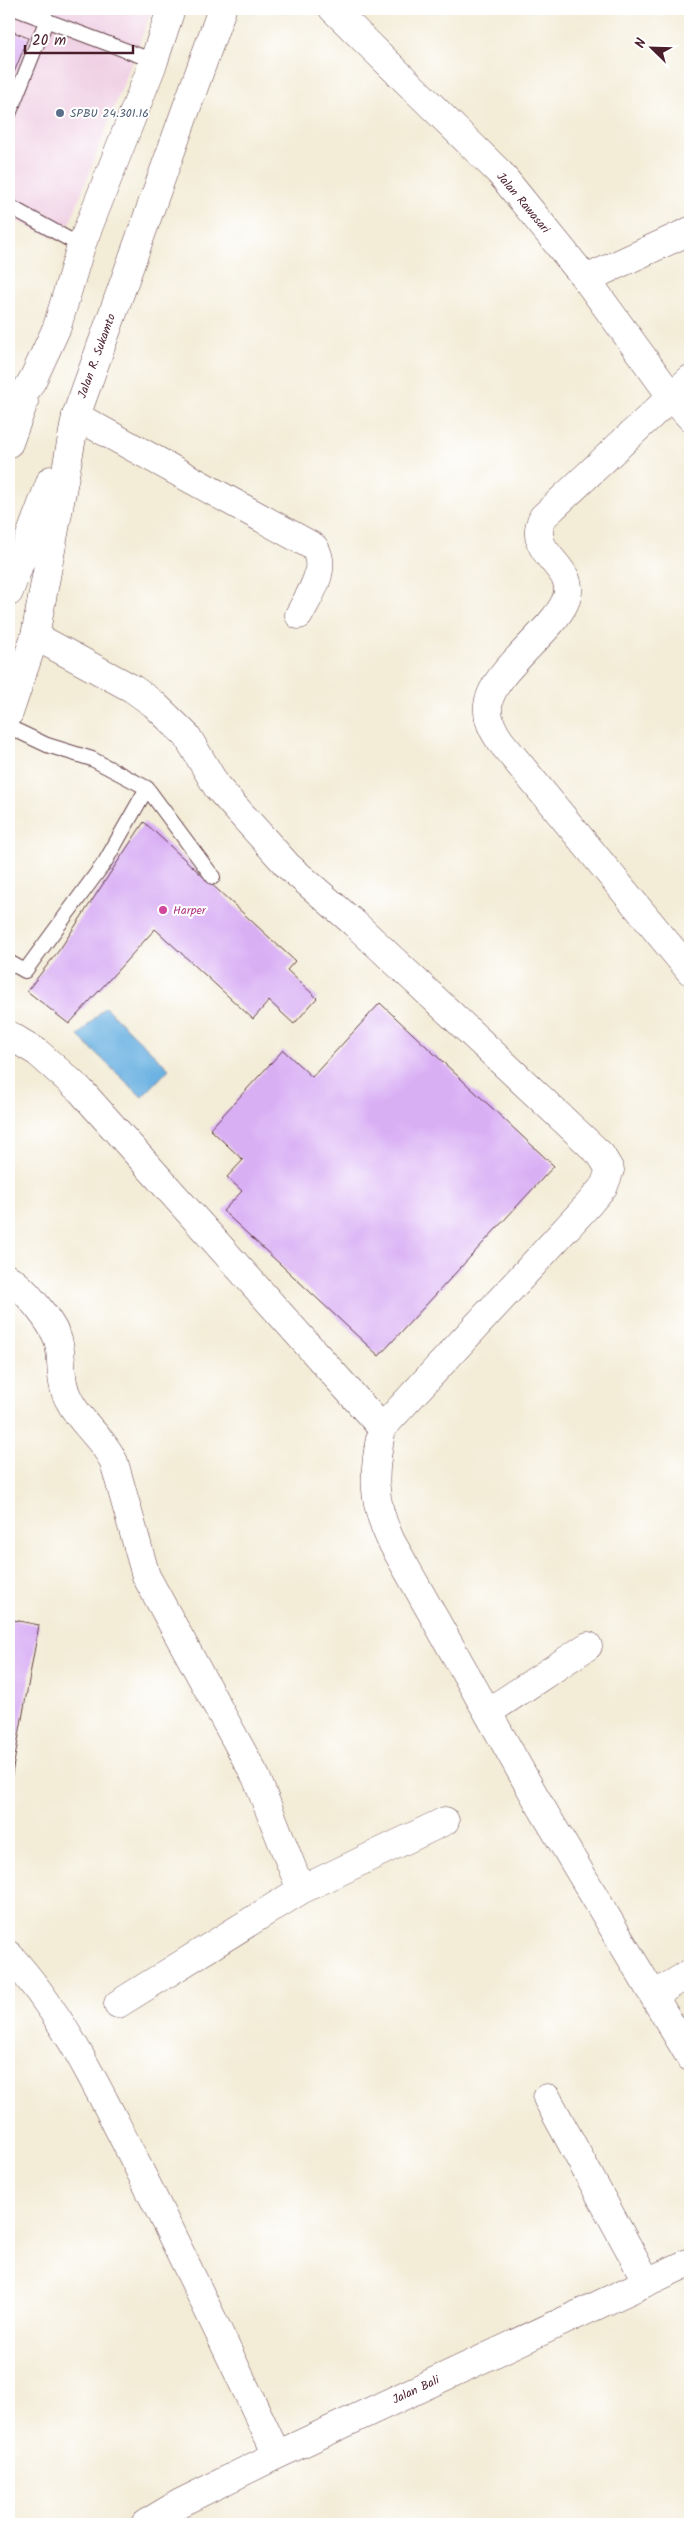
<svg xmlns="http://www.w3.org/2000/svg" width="699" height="2533" viewBox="0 0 699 2533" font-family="Kalam,sans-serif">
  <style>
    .built { fill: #f0d0e4 }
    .water { fill: #6cb2e2; stroke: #5b6886 }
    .building { fill: #d9aff4 }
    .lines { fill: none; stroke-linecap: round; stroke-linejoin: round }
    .lane-casing { stroke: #633e45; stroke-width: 16 }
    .street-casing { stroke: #633e45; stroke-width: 29 }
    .highway-casing { stroke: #633e45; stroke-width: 29 }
    .lane { stroke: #fff; stroke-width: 14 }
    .street { stroke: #fff; stroke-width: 28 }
    .highway { stroke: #fff; stroke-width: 28 }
    .service-dot { fill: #5c6f8a; stroke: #fff; stroke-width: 2 }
    .hotel-dot { fill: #d1479c; stroke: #fff; stroke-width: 2 }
    .labels { text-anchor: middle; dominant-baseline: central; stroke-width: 4; stroke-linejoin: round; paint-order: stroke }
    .service-label { font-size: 12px; fill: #4e5e75; stroke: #fff; text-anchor: start }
    .street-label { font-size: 12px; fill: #4a1f2b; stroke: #fff }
    .hotel-label { font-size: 12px; fill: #b23c85; stroke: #fff; text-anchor: start }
  </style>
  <rect width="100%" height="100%" fill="#fff"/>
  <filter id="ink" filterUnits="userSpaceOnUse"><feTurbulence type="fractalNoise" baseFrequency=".02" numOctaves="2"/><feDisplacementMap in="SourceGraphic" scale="10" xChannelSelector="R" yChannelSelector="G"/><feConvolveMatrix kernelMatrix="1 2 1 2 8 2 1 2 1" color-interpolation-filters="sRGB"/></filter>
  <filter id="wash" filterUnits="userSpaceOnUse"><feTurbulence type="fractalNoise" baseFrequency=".0096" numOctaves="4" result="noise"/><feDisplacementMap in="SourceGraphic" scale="20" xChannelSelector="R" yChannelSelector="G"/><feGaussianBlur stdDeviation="1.12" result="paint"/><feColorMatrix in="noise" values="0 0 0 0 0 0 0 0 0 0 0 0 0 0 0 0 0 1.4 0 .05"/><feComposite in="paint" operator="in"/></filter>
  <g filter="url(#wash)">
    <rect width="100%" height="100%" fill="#f3ecd7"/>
    <path class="built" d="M9 9H152L63 241 9 218Z"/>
    <path class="water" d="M105 1007 169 1069 142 1097 78 1036Z"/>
    <g id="blocks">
      <path class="building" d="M9 30 28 38 9 85Z
        M144 822 295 961 287 970 317 998 294 1024 269 1001 253 1019 155 929 69 1024 27 991 60 949Z
        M380 1003 554 1166 379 1356 223 1211 242 1191 227 1177 243 1160 210 1129 283 1050 312 1077Z
        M9 1619 39 1625 10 1785H9Z"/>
    </g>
  </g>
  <g filter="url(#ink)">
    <use href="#blocks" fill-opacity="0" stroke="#633e45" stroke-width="1"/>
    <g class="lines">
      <defs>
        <path id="lane" d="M16 9 154 61
          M9 114 47 19
          M9 206 81 246
          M9 727 47 745 92 759 147 788 213 877
          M9 962 25 971 105 862 147 788"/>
        <path id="street" d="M333 9 500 173 586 279 671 396 690 417
          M586 279 690 231
          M690 379 543 517C523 556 582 566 565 602 551 633 490 674 488 706 487 720 493 731 501 742L690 971
          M76 416 314 547C329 569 309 595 299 615
          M35 636 133 689 154 704 187 736 217 787 288 866 354 923 601 1155 610 1170 604 1186 588 1205 382 1428C373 1472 371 1499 391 1541L537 1800 690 2057
          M9 1035 37 1052 81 1091 382 1428
          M9 1279C25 1288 56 1327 59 1344 63 1364 59 1382 69 1400 80 1423 103 1438 114 1462L146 1576 256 1777 301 1890
          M488 1712 588 1646
          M9 1955C64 2015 98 2089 135 2161 184 2259 231 2357 277 2455
          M654 1995 690 1973
          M118 2004 301 1890 445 1821
          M547 2098 647 2282
          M145 2524 180 2503 277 2455 690 2262"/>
        <path id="highway" d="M9 419 33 379 57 327 81 246 154 61 171 9
          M9 443 24 402
          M9 592 51 480
          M9 713 35 636 76 416 222 9"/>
      </defs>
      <use href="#lane" class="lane-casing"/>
      <use href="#street" class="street-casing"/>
      <use href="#highway" class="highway-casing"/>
      <use href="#lane" class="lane"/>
      <use href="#street" class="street"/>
      <use href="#highway" class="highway"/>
    </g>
  </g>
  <circle class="service-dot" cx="60" cy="113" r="5"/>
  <circle class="hotel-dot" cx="163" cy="910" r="5"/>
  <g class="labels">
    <g class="service-label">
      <text x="70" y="113">SPBU 24.301.16</text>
    </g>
    <g class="street-label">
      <text transform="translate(523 203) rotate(50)">Jalan Rawasari</text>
      <text transform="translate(97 356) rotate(-70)">Jalan R. Sukamto</text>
      <text transform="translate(416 2390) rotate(-25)">Jalan Bali</text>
    </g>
    <g class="hotel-label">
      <text x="173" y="910">Harper</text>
    </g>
  </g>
  <rect width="699" height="2533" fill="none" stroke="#fff" stroke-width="30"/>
  <g transform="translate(652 48) rotate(293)" stroke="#ffffff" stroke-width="4" paint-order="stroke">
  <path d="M0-4L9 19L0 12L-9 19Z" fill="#4a1f2b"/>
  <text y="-8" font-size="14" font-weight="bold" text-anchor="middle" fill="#4a1f2b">N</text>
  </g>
  <path d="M25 45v8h108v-8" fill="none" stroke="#4a1f2b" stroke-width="2.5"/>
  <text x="32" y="45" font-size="15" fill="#4a1f2b" stroke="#ffffff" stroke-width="4" paint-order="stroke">20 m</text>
</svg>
